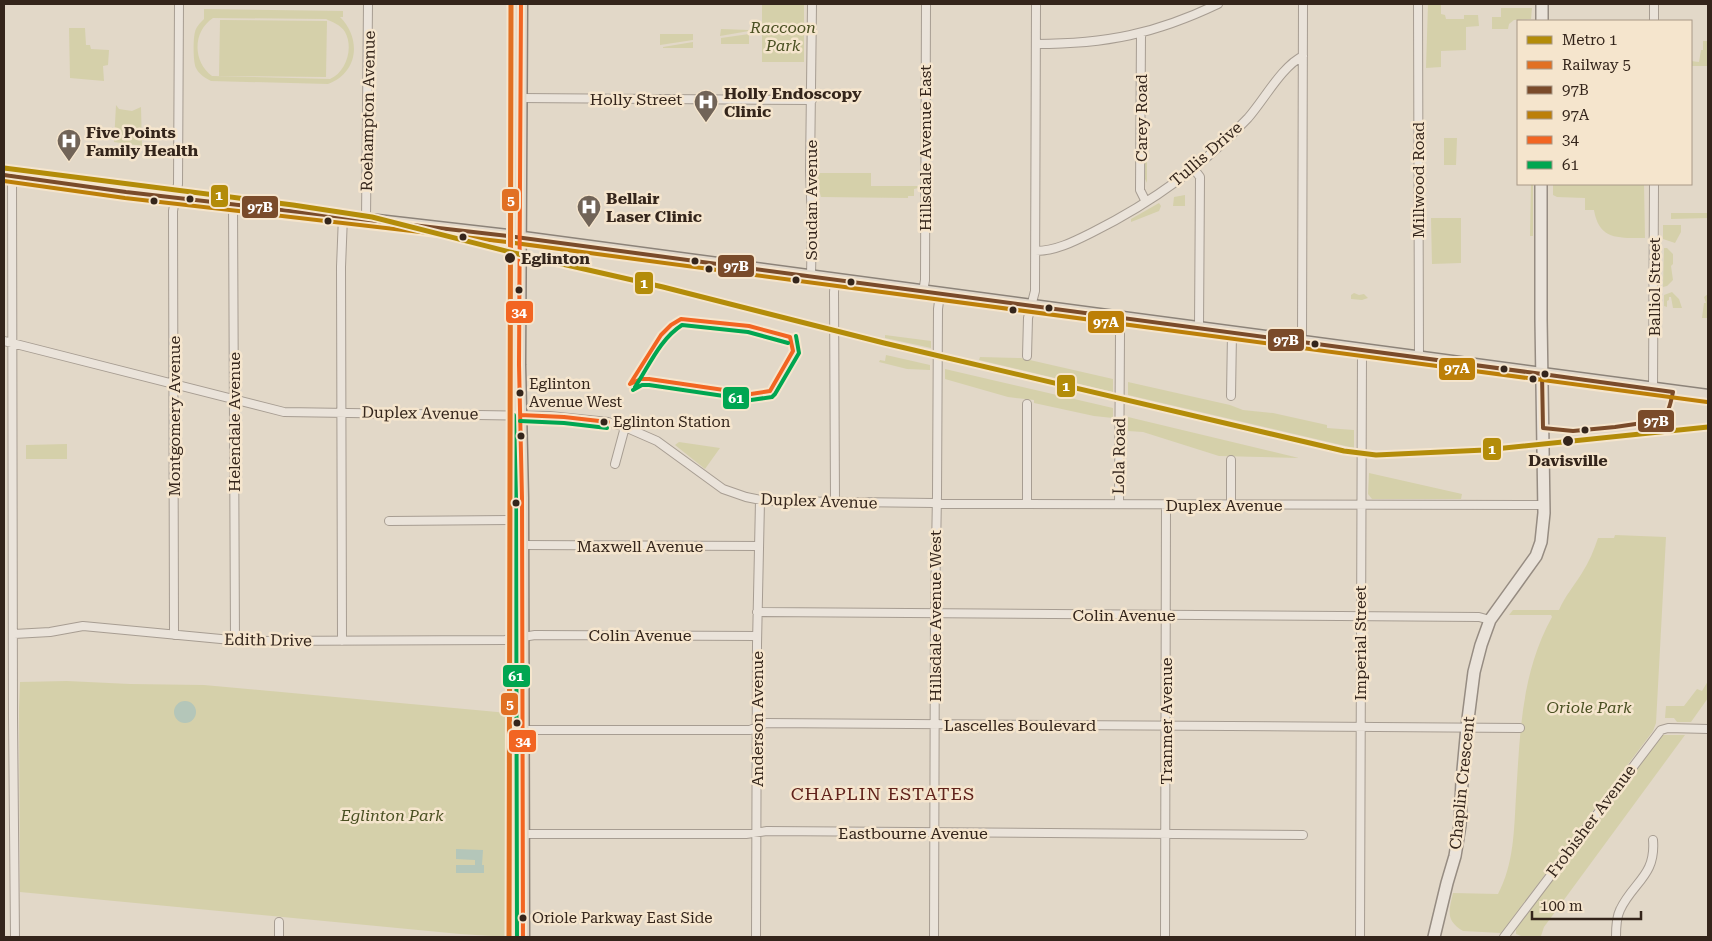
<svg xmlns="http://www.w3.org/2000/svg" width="1712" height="941" viewBox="0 0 1712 941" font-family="'Roboto Serif',serif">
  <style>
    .green { fill: #d5d0aa; fill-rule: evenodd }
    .water { fill: #b4c6b9 }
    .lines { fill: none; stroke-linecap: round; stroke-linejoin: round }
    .street-casing { stroke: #a79d92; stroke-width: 10 }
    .secondary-casing { stroke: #968c82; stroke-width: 14 }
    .primary-casing { stroke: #8c8379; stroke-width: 15 }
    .street { stroke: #eae3da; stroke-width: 8 }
    .secondary { stroke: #eae3da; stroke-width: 11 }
    .primary { stroke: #e1d8cb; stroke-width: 12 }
    .bus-1-casing { stroke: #f5e5cd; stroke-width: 8 }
    .bus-2-casing { stroke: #f5e5cd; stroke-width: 8 }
    .bus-3-casing { stroke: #f5e5cd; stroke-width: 8 }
    .bus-4-casing { stroke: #f5e5cd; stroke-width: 8 }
    .bus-1 { stroke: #7a4b2a; stroke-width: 4 }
    .bus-2 { stroke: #bc7f08; stroke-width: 4 }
    .bus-3 { stroke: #f26522; stroke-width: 4 }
    .bus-4 { stroke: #00a651; stroke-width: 4 }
    .rail-1-casing { stroke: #f5e5cd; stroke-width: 9 }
    .rail-1 { stroke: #e17023; stroke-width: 5 }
    .metro-1-casing { stroke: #f5e5cd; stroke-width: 9 }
    .metro-1 { stroke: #b38c09; stroke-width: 5 }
    .bus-dot { fill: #34251b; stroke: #f5e5cd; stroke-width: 2 }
    .labels { text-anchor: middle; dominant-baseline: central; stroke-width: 5; stroke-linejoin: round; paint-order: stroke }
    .bus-label { font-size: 15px; fill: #34251b; stroke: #f5e5cd; text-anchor: start }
    .park-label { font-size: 16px; font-style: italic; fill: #4a5022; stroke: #f5e5cd }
    .poi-label { font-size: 16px; font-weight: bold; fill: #34251b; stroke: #f5e5cd; text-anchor: start }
    .street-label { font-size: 16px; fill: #34251b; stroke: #f5e5cd }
    .stop-label { font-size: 16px; font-weight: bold; fill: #34251b; stroke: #f5e5cd; text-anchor: start }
    .neighbourhood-label { font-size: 18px; letter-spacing: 1px; fill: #60221b; stroke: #f5e5cd }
    .line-badge { stroke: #f5e5cd; stroke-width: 2 }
    .badge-label { font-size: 14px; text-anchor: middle; font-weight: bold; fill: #fff }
  </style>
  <rect width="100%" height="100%" fill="#e2d8c8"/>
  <path class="green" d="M762 4H804V62H762Z
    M1428 4H1441V14L1445 15 1446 19H1464V15H1478L1479 26 1466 27V50L1441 51V67L1426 68Z
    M1501 8H1532L1531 19 1514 20 1509 24 1508 29H1492V17H1501Z
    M204 9 343 11V17H340C362 39 358 73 328 84L211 81C205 78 199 74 196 68 193 62 193 39 195 32 196 27 200 23 204 19ZM213 18 326 19C332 22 341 25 345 32 354 48 346 72 330 79L212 76C193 62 192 32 213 18Z
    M220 20 327 21 326 77 219 76Z
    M69 28H85L86 45H90L91 49 109 50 108 65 103 66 104 81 70 78Z
    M721 29 749 30V31L720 36Z
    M660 34H693V40L660 45Z
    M749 34V44H721V38Z
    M1707 38 1708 66H1691V61L1699 62 1701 50H1703V41H1707Z
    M693 42V48H663V47Z
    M116 105 119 109 132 111 141 107 142 146 114 142Z
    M1145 133H1147V183L1145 179Z
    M1444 138H1457L1456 165H1444Z
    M817 173H871V186H918V188L914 189V196H908V198L821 197 817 183Z
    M1531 184H1533V236H1530Z
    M1553 184H1644L1645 238C1618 238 1599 240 1594 210H1585V198L1557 197 1553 195Z
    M1185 195V206H1173L1174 197Z
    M1159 203 1161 206 1159 211 1131 222V219Z
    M1671 213H1708V218L1671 219Z
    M1431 218H1461V263L1432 264Z
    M1663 225H1681V232L1675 243 1663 239Z
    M1664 248H1667L1673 254V264L1671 266 1673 280 1667 286 1663 287Z
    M1672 292 1679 299 1682 308H1673L1671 297H1669V300L1667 301V307L1664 306V295Z
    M1354 293 1359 295 1364 294 1368 298 1362 300 1351 299V295Z
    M1708 294V318H1702L1704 303H1706L1704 297Z
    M885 335 931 341V348L885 338Z
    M886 355 930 365V370L907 369 879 362 880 360 885 361Z
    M980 357 1021 358 1113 379V392L979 360Z
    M945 369 1113 408V418L1094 416 1034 403V400L1008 397 945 379Z
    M1128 382 1230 405 1243 410 1273 413 1327 425V428L1354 430V448L1128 395Z
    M1128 417 1299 458 1219 456 1143 432 1128 431Z
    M679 442 720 448 705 469 675 445Z
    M67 444V459H26V445Z
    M1369 473 1462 494 1461 499H1372L1368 494Z
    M1615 535 1666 537 1656 723 1653 731 1501 933 1463 931C1445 920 1449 911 1453 893L1498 894C1514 864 1514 830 1516 796 1520 734 1521 673 1552 617L1551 615H1509L1513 610H1559C1565 596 1574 586 1582 573 1589 562 1594 550 1598 538H1614Z
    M67 681 130 684 204 685 508 713 506 723 508 937 460 934 20 892 19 708 20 682Z
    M1708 681V698L1691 722H1677L1674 718H1665L1666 706H1684L1697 689 1702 691Z
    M1661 735H1685L1544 927 1541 936H1521L1516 934V929Z"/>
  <path class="water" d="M174 712a11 11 0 1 1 22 0a11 11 0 1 1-22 0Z
    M456 849 483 850 482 865H484V873H456V865H475V860L456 859Z"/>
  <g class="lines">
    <defs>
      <path id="street" d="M1418 4 1419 357
        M1654 21V4
        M1141 34 1140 190 1146 202
        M1036 44C1106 44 1155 34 1218 4
        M520 98 812 100
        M1194 169 1200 177 1199 328
        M12 176 13 717 15 937
        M233 204 235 641
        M366 219 368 4
        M1036 251C1056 251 1075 241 1093 232 1151 203 1204 165 1248 118 1264 100 1282 66 1303 56
        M811 276 812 223 810 171 812 4
        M923 292 925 280 926 4
        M4 341 284 412 550 416 608 422 625 427 657 441 723 489 746 497 766 501 1020 504 1544 505
        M1302 341 1303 4
        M1027 356 1028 318 1035 291 1036 4
        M1653 389 1654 184
        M1231 396 1232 333
        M615 464 625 427
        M835 501 834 292 835 280
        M1027 504V404
        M1119 504 1120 333 1121 318
        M1231 505V460
        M389 521 522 520
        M521 545 759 546
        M757 612 1479 617 1490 620
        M14 634 50 632 83 626 242 641 505 640 535 635 757 636
        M174 635 173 211 178 184 179 4
        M342 641 341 267 343 216
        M523 730H750L766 723 1520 728
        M522 834H746L767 831 1303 835
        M279 937V922
        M756 937 757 644 760 501
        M934 937 935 606 937 495 938 309 940 294
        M1165 937 1166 504
        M1360 937 1362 350
        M1504 937 1661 730 1668 728 1708 729
        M1616 937C1616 928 1616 918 1620 910 1633 882 1656 876 1653 840"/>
      <path id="secondary" d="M1542 4V21
        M1434 937 1447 883 1455 856 1460 825 1462 781 1467 727 1474 672 1481 645 1490 620 1536 556 1541 542 1544 513 1541 319V184"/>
      <path id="primary" d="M521 4 519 365 522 498 523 937
        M4 175 126 192 508 236 1708 396"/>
    </defs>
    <use href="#street" class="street-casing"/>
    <use href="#secondary" class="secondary-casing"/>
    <use href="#primary" class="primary-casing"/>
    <use href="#street" class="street"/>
    <use href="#secondary" class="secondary"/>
    <use href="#primary" class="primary"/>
    <defs>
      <path id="bus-1" d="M4 175 126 192 508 236 1542 374
        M1542 374 1673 392C1670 405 1669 417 1656 421L1615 427 1573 431 1543 428Z"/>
      <path id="bus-2" d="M4 181 125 198 507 242 1707 402"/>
      <path id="bus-3" d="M521 4 519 365 522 498 523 937
        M630 384 641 379H649L751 394 770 391 793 351 790 337
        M630 384 661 335 671 325 681 319 749 326 790 337
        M520 415 564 417 608 422"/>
      <path id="bus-4" d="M635 387C649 366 660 339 682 325L748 332 788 343
        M633 390 642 385H649L751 400 772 397 775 394 799 353 796 336
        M514 415 516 498 517 937
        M520 421 564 423 607 428"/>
    </defs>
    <use href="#bus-1" class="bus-1-casing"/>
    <use href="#bus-2" class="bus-2-casing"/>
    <use href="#bus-3" class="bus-3-casing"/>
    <use href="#bus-4" class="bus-4-casing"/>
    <use href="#bus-1" class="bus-1"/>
    <use href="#bus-2" class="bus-2"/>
    <use href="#bus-3" class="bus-3"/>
    <use href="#bus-4" class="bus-4"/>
    <defs>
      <path id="rail-1" d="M509 937 511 4"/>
    </defs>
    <use href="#rail-1" class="rail-1-casing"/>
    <use href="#rail-1" class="rail-1"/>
    <defs>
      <path id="metro-1" d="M4 168 293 205 372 217 514 253 663 287 884 343 1344 451 1376 455 1485 450 1708 427"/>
    </defs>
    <use href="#metro-1" class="metro-1-casing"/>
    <use href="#metro-1" class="metro-1"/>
  </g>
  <defs>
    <symbol id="hospital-pin" viewBox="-11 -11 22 30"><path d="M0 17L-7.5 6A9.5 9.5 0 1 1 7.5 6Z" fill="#716458" stroke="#f5e5cd"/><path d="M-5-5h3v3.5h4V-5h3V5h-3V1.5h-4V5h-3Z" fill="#fff"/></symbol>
  </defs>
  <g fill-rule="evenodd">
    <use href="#hospital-pin" x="692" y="88" width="28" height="38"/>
    <use href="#hospital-pin" x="55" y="127" width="28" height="38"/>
    <use href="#hospital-pin" x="575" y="193" width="28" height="38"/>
  </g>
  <g class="bus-dot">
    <circle cx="190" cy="199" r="4.5"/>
    <circle cx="154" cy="201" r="4.5"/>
    <circle cx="328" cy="221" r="4.5"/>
    <circle cx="463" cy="237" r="4.5"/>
    <circle cx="510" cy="258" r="6"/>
    <circle cx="695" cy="261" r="4.5"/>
    <circle cx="709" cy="269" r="4.5"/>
    <circle cx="796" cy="280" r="4.5"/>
    <circle cx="851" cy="282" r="4.5"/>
    <circle cx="519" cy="290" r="4.5"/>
    <circle cx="1049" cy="308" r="4.5"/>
    <circle cx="1013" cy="310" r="4.5"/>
    <circle cx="1315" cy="344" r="4.5"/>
    <circle cx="1504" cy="369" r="4.5"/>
    <circle cx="1545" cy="374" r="4.5"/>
    <circle cx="1533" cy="379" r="4.5"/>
    <circle cx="520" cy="393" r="4.5"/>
    <circle cx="604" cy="422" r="4.5"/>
    <circle cx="1585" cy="430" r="4.5"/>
    <circle cx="521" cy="436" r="4.5"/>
    <circle cx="1568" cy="441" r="6"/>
    <circle cx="516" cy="503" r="4.5"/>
    <circle cx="517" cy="723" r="4.5"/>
    <circle cx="523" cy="918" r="4.5"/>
  </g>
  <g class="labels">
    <g class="bus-label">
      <text x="529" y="384">Eglinton<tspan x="529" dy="18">Avenue West</tspan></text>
      <text x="613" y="422">Eglinton Station</text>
      <text x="532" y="918">Oriole Parkway East Side</text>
    </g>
    <g class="park-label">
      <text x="783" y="27">Raccoon<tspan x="783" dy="18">Park</tspan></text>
      <text x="1589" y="707">Oriole Park</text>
      <text x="392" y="815">Eglinton Park</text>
    </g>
    <g class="poi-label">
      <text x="724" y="93">Holly Endoscopy<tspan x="724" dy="18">Clinic</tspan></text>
      <text x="86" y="132">Five Points<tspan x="86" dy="18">Family Health</tspan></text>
      <text x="606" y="198">Bellair<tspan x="606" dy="18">Laser Clinic</tspan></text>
    </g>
    <g class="street-label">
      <text x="636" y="99">Holly Street</text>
      <text transform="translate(368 111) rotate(-89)">Roehampton Avenue</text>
      <text transform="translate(1141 118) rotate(-90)">Carey Road</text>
      <text transform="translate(925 148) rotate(-90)">Hillsdale Avenue East</text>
      <text transform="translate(1206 154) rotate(-41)">Tullis Drive</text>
      <text transform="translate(1418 180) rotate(-90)">Millwood Road</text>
      <text transform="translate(811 200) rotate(-90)">Soudan Avenue</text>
      <text transform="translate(1654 287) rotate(-90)">Balliol Street</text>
      <text transform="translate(420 413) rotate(1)">Duplex Avenue</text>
      <text transform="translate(174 416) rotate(-90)">Montgomery Avenue</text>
      <text transform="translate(234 422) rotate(-90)">Helendale Avenue</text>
      <text transform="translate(1119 456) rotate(-89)">Lola Road</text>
      <text transform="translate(819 501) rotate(2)">Duplex Avenue</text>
      <text x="1224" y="505">Duplex Avenue</text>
      <text x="640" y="546">Maxwell Avenue</text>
      <text x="1124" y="615">Colin Avenue</text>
      <text transform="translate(935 616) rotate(-90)">Hillsdale Avenue West</text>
      <text x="640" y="635">Colin Avenue</text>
      <text transform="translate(268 640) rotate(1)">Edith Drive</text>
      <text transform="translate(1360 643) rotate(-90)">Imperial Street</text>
      <text transform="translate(757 719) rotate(-90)">Anderson Avenue</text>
      <text transform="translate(1166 721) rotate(-90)">Tranmer Avenue</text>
      <text x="1020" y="725">Lascelles Boulevard</text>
      <text transform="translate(1462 783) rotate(-84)">Chaplin Crescent</text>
      <text transform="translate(1591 821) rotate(-53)">Frobisher Avenue</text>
      <text x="913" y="833">Eastbourne Avenue</text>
    </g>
    <g class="stop-label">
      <text x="521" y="258">Eglinton</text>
      <text x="1568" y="460" text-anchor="middle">Davisville</text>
    </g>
    <g class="neighbourhood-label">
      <text x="883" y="793">CHAPLIN ESTATES</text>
    </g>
  </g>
  <g class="line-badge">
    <rect x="210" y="184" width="19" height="24" rx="5" fill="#b38c09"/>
    <rect x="501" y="188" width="19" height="24" rx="5" fill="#e17023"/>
    <rect x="241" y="195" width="38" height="24" rx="5" fill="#7a4b2a"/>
    <rect x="717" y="254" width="38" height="24" rx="5" fill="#7a4b2a"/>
    <rect x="634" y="271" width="20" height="24" rx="5" fill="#b38c09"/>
    <rect x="505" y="300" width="29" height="24" rx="5" fill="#f26522"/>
    <rect x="1087" y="310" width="38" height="24" rx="5" fill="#bc7f08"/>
    <rect x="1267" y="328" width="38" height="24" rx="5" fill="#7a4b2a"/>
    <rect x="1438" y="357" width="38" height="24" rx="5" fill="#bc7f08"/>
    <rect x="1056" y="374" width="20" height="24" rx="5" fill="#b38c09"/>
    <rect x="722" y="386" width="28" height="24" rx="5" fill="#00a651"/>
    <rect x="1637" y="409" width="38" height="24" rx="5" fill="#7a4b2a"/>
    <rect x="1482" y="437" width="20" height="24" rx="5" fill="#b38c09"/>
    <rect x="502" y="664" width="29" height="24" rx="5" fill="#00a651"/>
    <rect x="500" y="692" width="19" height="24" rx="5" fill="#e17023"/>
    <rect x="508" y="729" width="29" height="24" rx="5" fill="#f26522"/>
  </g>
  <g class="badge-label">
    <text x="219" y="200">1</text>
    <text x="511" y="205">5</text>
    <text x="260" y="212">97B</text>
    <text x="736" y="271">97B</text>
    <text x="644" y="288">1</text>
    <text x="519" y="317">34</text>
    <text x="1106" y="327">97A</text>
    <text x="1286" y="345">97B</text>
    <text x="1457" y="373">97A</text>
    <text x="1066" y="391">1</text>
    <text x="736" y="403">61</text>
    <text x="1656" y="426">97B</text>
    <text x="1492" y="454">1</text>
    <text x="516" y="681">61</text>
    <text x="510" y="709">5</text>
    <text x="523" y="746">34</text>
  </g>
  <rect width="1712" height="941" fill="none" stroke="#34251b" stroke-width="10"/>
  <rect x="1517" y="20" width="175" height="165" fill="#f5e5cd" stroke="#a89886"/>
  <rect x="1527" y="36" width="25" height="8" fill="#b38c09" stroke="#a89886"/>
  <text x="1562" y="45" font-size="15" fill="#34251b">Metro 1</text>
  <rect x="1527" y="61" width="25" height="8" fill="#e17023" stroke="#a89886"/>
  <text x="1562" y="70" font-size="15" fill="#34251b">Railway 5</text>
  <rect x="1527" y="86" width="25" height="8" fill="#7a4b2a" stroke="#a89886"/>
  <text x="1562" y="95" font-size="15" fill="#34251b">97B</text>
  <rect x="1527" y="111" width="25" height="8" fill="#bc7f08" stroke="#a89886"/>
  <text x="1562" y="120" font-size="15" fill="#34251b">97A</text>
  <rect x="1527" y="136" width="25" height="8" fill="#f26522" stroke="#a89886"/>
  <text x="1562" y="145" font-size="15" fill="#34251b">34</text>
  <rect x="1527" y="161" width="25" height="8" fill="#00a651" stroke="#a89886"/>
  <text x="1562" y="170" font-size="15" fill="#34251b">61</text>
  <path d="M1532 911v8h109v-8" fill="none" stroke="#34251b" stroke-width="2.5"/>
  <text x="1540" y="911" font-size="15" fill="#34251b" stroke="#f5e5cd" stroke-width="4" paint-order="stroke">100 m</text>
</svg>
